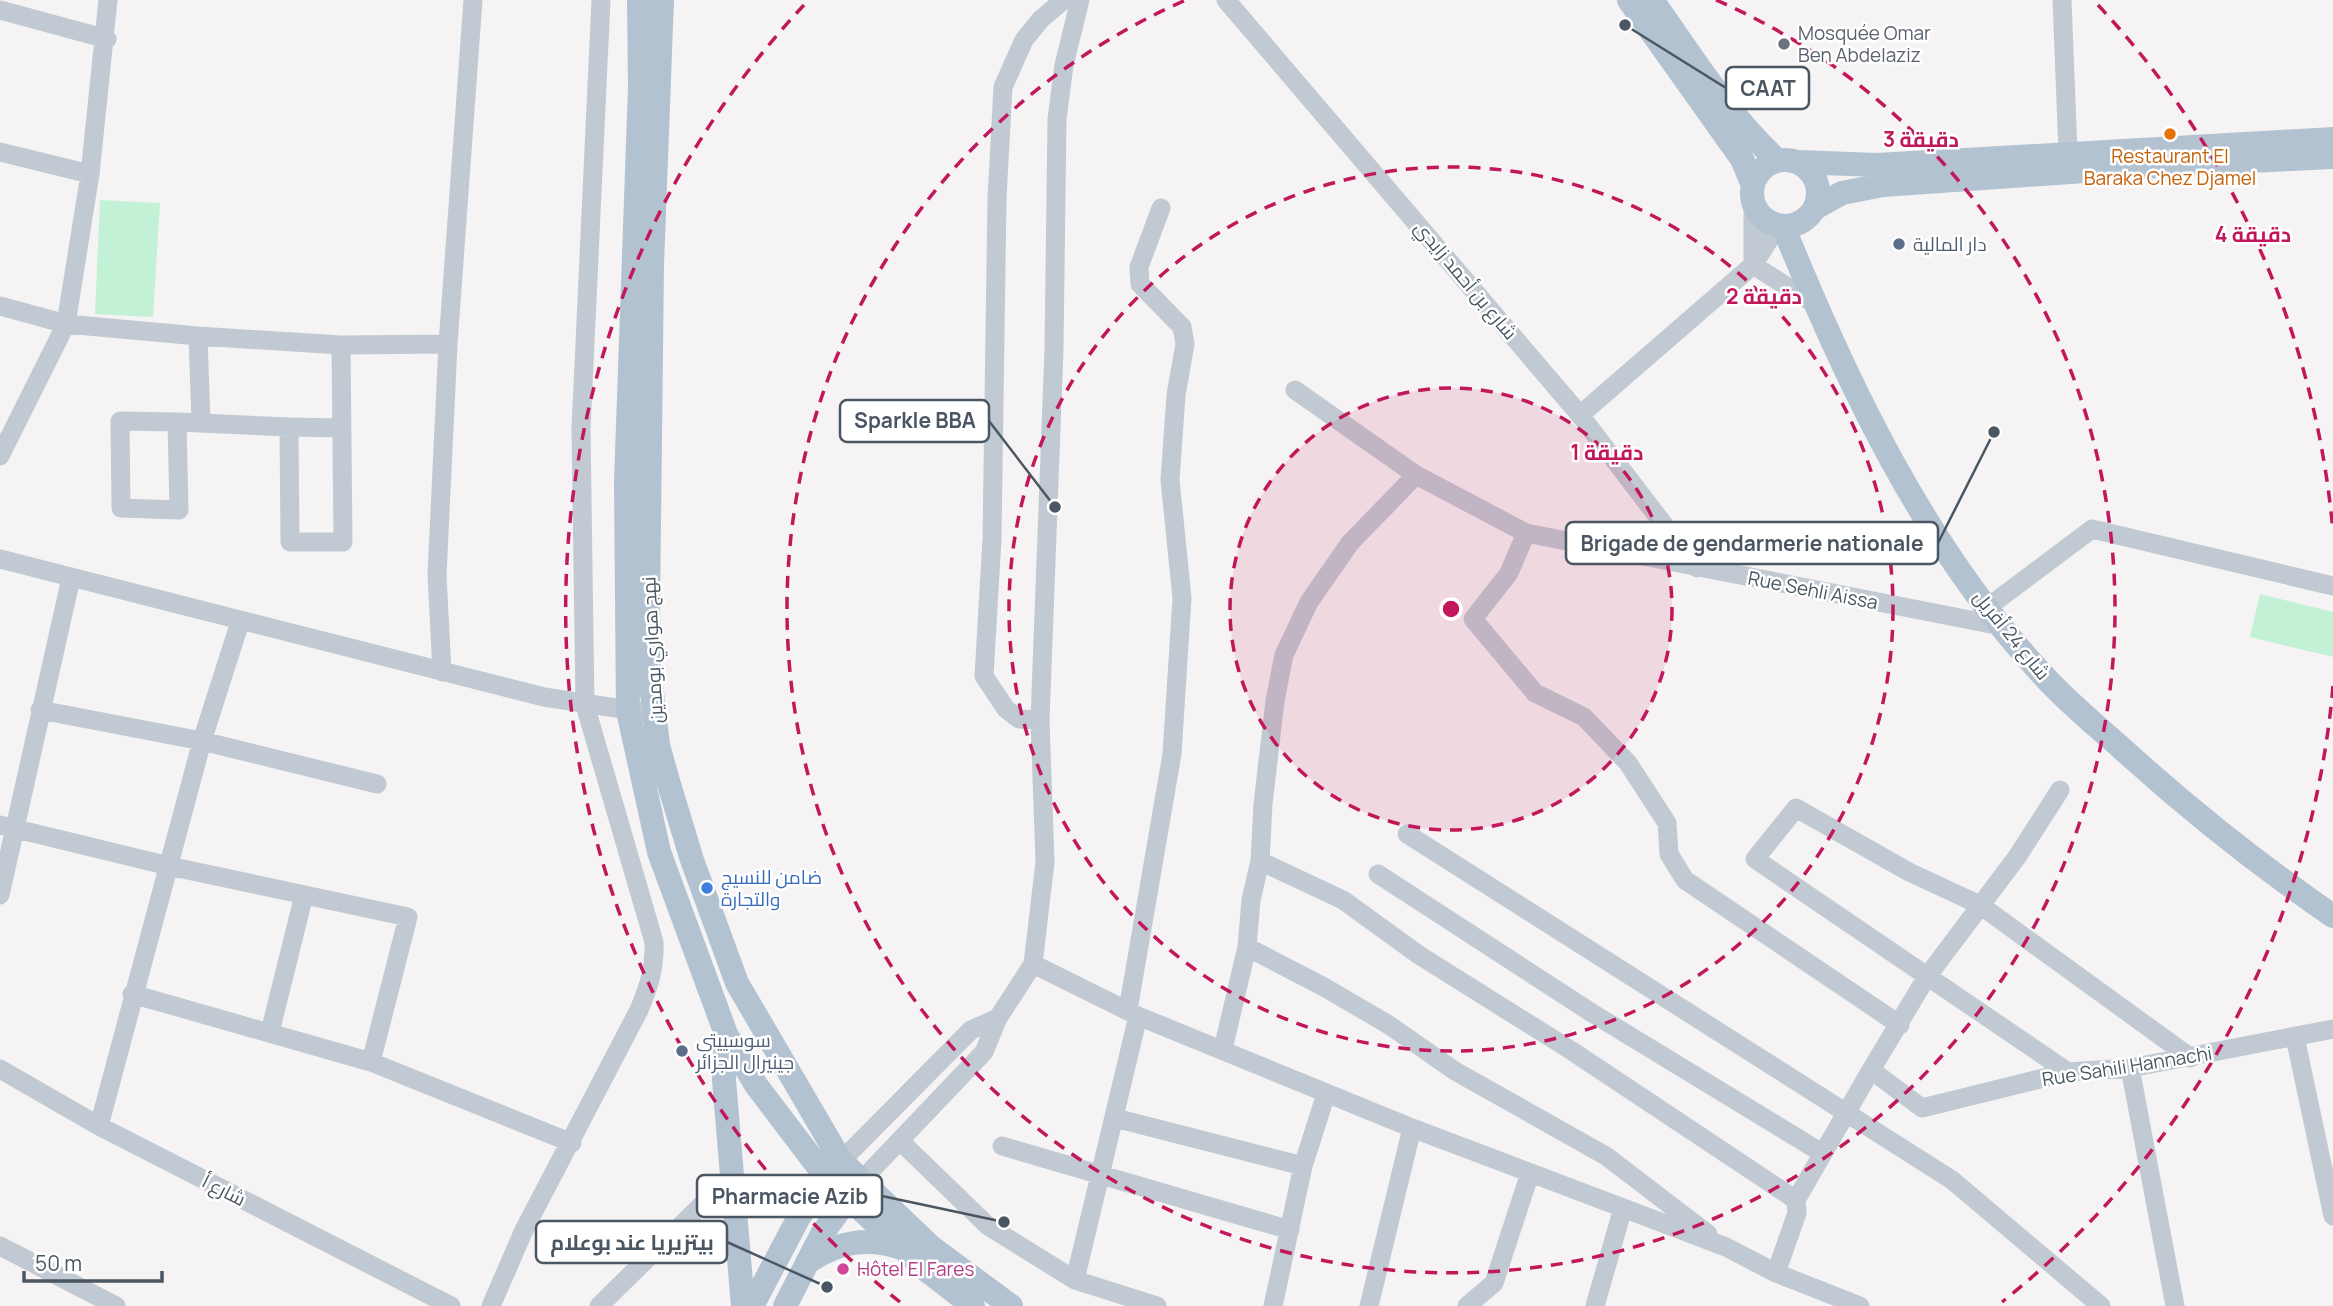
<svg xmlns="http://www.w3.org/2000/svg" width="2333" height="1306" viewBox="0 0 2333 1306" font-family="Manrope,Cairo,sans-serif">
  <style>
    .green { fill: #c3f1d5 }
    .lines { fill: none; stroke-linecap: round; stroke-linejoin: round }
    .minor { stroke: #c1cad2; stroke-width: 19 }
    .major { stroke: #b3c2d1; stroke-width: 24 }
    .ring { fill: none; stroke: #c2185b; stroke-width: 3.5; stroke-dasharray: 12 9 }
    .worship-dot { fill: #6b7280; stroke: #fff; stroke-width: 2.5 }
    .food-dot { fill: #e8710a; stroke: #fff; stroke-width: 2.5 }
    .service-dot { fill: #5c6f8a; stroke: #fff; stroke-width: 2.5 }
    .shop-dot { fill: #3f7fe0; stroke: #fff; stroke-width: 2.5 }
    .hotel-dot { fill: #d1479c; stroke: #fff; stroke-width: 2.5 }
    .labels { text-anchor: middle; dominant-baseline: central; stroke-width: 5; stroke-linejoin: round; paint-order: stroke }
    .worship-label { font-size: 19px; fill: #5b616d; stroke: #fff; text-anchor: start }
    .food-label { font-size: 19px; fill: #c56008; stroke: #fff }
    .service-label { font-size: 19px; fill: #4e5e75; stroke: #fff; text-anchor: start }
    .street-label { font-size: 19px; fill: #4a5661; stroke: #fff }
    .shop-label { font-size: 19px; fill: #366cbe; stroke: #fff; text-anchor: start }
    .hotel-label { font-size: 19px; fill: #b23c85; stroke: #fff; text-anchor: start }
    .centre { fill: #c2185b; stroke: #fff; stroke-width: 3.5 }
    .ring-label { font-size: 21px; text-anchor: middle; font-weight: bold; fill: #c2185b; stroke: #fff; stroke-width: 5; stroke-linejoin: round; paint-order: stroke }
    .leader { fill: none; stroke: #4a5661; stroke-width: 2.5 }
    .callout-dot { fill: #4a5661; stroke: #fff; stroke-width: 2.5 }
    .callout { fill: #fff; stroke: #4a5661; stroke-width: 2.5 }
    .callout-label { font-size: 21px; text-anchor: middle; font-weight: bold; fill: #4a5661 }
  </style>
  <rect width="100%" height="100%" fill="#f5f3f3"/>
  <path class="green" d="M100 200 160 203 153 317 95 314Z
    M2260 594 2333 612V657L2250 637Z"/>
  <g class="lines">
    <path class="minor" d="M1226 0 1580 415 1697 568
      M2062 0 2068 152
      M0 10 107 39
      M0 152 90 174
      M1753 204V264
      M1753 265 1813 303
      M0 306 66 324 198 336
      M1295 390 1416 475 1526 533 2001 626
      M1580 415 1753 265 1778 226
      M177 422 120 421 121 508 179 510 177 422 289 427
      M201 422 198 336 341 345
      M341 428 289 427 290 542H343L341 345 448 344
      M0 456 66 324 90 174 108 0
      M1526 533 1509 573 1473 619 1535 693 1584 717 1628 763 1667 823 1669 854 1685 880 1900 1025
      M0 559 544 697 642 712
      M1988 607 2092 529 2333 586
      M442 672 437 575 448 344 473 0
      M40 710 202 741 377 784
      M1040 720 1019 719 1006 709 984 676 992 539 997 198 1003 87 1024 40 1041 19 1064 0
      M2060 790 2017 857 1926 978 1871 1070 1922 1108 2068 1072 2130 1068 2333 1029
      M0 825 169 866 408 917 371 1062
      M1407 834 1952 1180 2101 1306
      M1260 861 1343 900 1419 955 1572 1051 1796 1200
      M1378 874 1592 1013 1822 1153
      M0 895 71 578
      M1247 947 1324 987 1389 1025 1455 1071 1606 1156 1708 1234
      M1033 964 1138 1016 1412 1128 1726 1247 1776 1273 1860 1306
      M132 994 371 1062 572 1143
      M1128 1010 1172 754 1182 598 1170 480 1176 395 1185 344 1182 327 1140 284 1139 267 1161 208
      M270 1032 304 895
      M2295 1037 2333 1216
      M1223 1049 1247 947 1251 900 1260 861 1263 804 1275 701 1284 655 1309 602 1350 543 1416 475
      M2130 1068 2175 1306
      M0 1069 99 1126 451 1306
      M2068 1072 1755 859 1796 808 1909 872 1980 905 2191 1058
      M1115 1118 1303 1166
      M99 1126 202 741 240 622
      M900 1141 988 1226 1075 1280 1157 1306
      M1002 1146 1290 1230
      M841 1161 971 1030 998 1018
      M861 1181 984 1052 998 1018 1033 964 1045 862 1040 720 1054 349 1057 119 1064 65 1080 0
      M0 1246 116 1306
      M1776 1273 1797 1213 1796 1200 1871 1070
      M1075 1280 1138 1016
      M491 1306 524 1230 639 1010C649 986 655 968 654 942L585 705 581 428 601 0
      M599 1306 730 1177
      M1273 1306 1303 1166 1326 1094
      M1369 1306 1412 1128
      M1467 1306 1494 1283 1530 1173
      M1595 1306 1623 1208"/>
    <path class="major" d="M639 0 640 87 626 482 628 711 659 852 726 1034 756 1085 826 1177 925 1269 973 1306
      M662 0 652 264 648 608 649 667 658 745 668 781 692 860 737 983 841 1161 931 1247 1011 1306
      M1629 0 1742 159 1753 185
      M1652 0C1692 56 1727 114 1777 160
      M1752 193a33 33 0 1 1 66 0a33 33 0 1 1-66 0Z
      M1798 162 1877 165 2333 139
      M1815 208 1842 193 1883 185 2185 164 2333 157
      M1783 226C1847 384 1924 546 2041 673 2064 699 2092 722 2118 745 2186 807 2257 864 2333 916
      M726 1035 724 1080 743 1306
      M808 1262C839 1241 867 1237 902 1248
      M752 1306 799 1217 836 1166
      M785 1306 822 1234 856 1187"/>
  </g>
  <circle cx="1451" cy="609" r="221" fill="#c2185b" fill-opacity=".12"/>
  <g class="ring">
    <circle cx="1451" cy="609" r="221"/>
    <circle cx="1451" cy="609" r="442"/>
    <path d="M1716 0A664 664 0 1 1 1186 0"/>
    <path d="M2333 686A885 885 0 0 1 2002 1302M900 1302A885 885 0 0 1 804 5M2098 5A885 885 0 0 1 2333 532"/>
  </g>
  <circle class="worship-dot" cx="1784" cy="44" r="7"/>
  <circle class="food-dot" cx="2170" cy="134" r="7"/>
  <g class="service-dot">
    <circle cx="1899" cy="244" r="7"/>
    <circle cx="682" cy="1051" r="7"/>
  </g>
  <circle class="shop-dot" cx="707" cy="888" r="7"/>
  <circle class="hotel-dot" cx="843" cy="1269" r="7"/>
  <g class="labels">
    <g class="worship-label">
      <text x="1798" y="33">Mosquée Omar<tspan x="1798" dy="22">Ben Abdelaziz</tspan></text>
    </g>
    <g class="food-label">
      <text x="2170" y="156">Restaurant El<tspan x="2170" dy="22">Baraka Chez Djamel</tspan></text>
    </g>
    <g class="service-label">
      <text x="1913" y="244">دار المالية</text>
      <text x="696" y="1040">سوسييتي<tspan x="696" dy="22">جينيرال الجزائر</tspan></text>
    </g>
    <g class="street-label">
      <text transform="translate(1466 280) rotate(50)">شارع بن أحمد زايدي</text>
      <text transform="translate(1813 590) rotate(11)">Rue Sehli Aissa</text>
      <text transform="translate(2012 635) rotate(51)">شارع 24 أفريل</text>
      <text transform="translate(652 650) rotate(-93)">نهج هواري بومدين</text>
      <text transform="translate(2127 1066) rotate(-9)">Rue Sahili Hannachi</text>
      <text transform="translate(224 1190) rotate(27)">شارع أ</text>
    </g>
    <g class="shop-label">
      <text x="721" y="877">ضامن للنسيج<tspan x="721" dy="22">والتجارة</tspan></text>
    </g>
    <g class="hotel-label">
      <text x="857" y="1269">Hôtel El Fares</text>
    </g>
  </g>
  <circle cx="1451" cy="609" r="10" class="centre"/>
  <g class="ring-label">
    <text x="1921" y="147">3 دقيقة</text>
    <text x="2253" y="242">4 دقيقة</text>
    <text x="1764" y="304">2 دقيقة</text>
    <text x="1607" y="460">1 دقيقة</text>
  </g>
  <path class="leader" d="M1625 25L1726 88M1055 507L989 421M1994 432L1938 543M1004 1222L882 1196M827 1287L727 1242"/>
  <g class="callout-dot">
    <circle cx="1625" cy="25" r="7"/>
    <circle cx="1055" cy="507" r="7"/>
    <circle cx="1994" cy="432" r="7"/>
    <circle cx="1004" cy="1222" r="7"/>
    <circle cx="827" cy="1287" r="7"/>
  </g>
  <g class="callout">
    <rect x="1726" y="67" width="83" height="42" rx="7"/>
    <rect x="840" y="400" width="149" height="42" rx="7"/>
    <rect x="1566" y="522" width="372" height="42" rx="7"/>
    <rect x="697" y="1175" width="185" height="42" rx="7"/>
    <rect x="536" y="1221" width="191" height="42" rx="7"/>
  </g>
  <g class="callout-label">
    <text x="1768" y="96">CAAT</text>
    <text x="915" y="428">Sparkle BBA</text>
    <text x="1752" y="551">Brigade de gendarmerie nationale</text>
    <text x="790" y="1204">Pharmacie Azib</text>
    <text x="632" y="1250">بيتزيريا عند بوعلام</text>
  </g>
  <path d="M24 1271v10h138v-10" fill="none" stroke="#4a5661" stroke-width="3.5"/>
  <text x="35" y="1271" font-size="21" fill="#4a5661" stroke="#ffffff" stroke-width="5" paint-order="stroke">50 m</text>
</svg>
